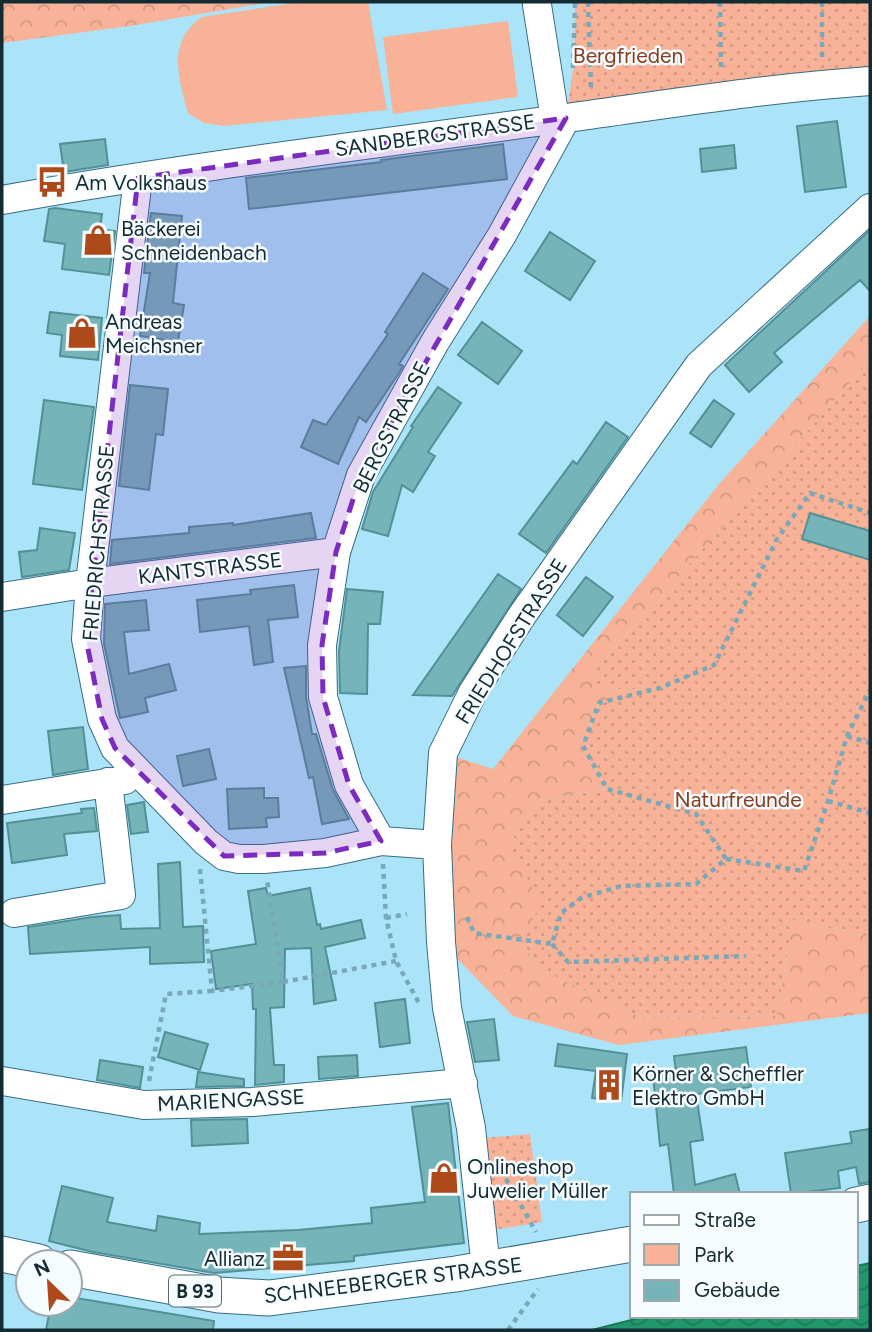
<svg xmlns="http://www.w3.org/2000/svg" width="872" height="1332" viewBox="0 0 872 1332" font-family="Figtree,sans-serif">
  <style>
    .grass { fill: url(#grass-dots) }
    .forest { fill: url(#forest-crowns) }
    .park { fill: #f7b298 }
    .water { fill: url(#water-waves); stroke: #1c775a; stroke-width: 2 }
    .building { fill: #75b4b9; stroke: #529095; stroke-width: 2 }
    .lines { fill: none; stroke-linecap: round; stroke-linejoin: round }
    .minor-casing { stroke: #376d80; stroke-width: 30 }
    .major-casing { stroke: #376d80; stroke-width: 37 }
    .path { stroke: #7aa8b8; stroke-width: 4.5; stroke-dasharray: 5 5; stroke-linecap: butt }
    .minor { stroke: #fff; stroke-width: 28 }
    .major { stroke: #fff; stroke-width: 35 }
    .marked { fill: #7b2cbf; fill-opacity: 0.2; stroke: #7b2cbf; stroke-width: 5; stroke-dasharray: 14 9; stroke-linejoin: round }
    .labels { text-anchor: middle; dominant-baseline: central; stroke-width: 5; stroke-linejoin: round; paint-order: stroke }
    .shield { fill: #f6fbfe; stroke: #586970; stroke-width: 2 }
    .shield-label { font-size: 19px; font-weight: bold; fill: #142b33 }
    .park-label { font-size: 21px; fill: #863d1d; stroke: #f6fbfe }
    .street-label { font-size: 21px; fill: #142b33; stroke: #f6fbfe }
    .poi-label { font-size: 21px; fill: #142b33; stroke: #f6fbfe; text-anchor: start }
  </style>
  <defs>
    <pattern id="grass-dots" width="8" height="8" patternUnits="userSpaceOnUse" patternTransform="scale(1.75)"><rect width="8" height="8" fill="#f7b298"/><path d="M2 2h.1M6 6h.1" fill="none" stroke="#d39983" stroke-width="1.8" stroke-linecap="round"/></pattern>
    <pattern id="forest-crowns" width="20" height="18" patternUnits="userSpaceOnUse" patternTransform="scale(1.75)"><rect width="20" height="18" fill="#f7b298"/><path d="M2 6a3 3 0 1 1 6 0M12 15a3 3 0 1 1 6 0" fill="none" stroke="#d39983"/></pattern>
    <pattern id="water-waves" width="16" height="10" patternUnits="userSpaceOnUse" patternTransform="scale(1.75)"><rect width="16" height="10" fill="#20986b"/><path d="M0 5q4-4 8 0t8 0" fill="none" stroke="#1b7c59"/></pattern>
  </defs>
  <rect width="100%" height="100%" fill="#abe4f8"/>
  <path class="grass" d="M575 2H870V81L566 118 574 63Z
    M870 348V937L793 920 777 1016 642 1018 536 967 521 941 509 844 539 800 607 789 583 746 599 703 647 690 594 688 593 673 864 367Z
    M530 1134 542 1222 494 1230 486 1138Z"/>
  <path class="forest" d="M2 2H271L130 26 2 43Z
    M870 316V348L864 367 593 673 595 688 650 690 598 703 583 746 607 789 539 800 509 844 541 904 521 941 536 967 642 1018 777 1016 793 920 870 937V1013L619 1045 513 1016 441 942 443 753 493 769 719 484Z"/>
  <path class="park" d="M301 2H368L387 110 224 126 204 123 188 113C178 77 167 41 202 17Z
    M508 21 518 97 393 114 383 37Z"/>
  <path class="water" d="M870 1263V1330H592L647 1316H856V1266Z"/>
  <path class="building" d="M837 121 846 187 805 192 797 126Z
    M105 139 108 165 64 172 60 144Z
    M503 144 507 179 249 209 246 178 381 162V160Z
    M734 145 736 168 702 172 700 149Z
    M55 208 102 214 100 229 115 231 109 275 62 269 65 244 44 241 49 209Z
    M151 213 182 216 173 303 184 305 178 342 140 336 150 273H144Z
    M870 230V291L860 280 774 353 782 362 749 392 725 365Z
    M550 232 595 261 570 300 525 271Z
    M423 273 448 289 399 364 403 366 399 373 366 422 359 417 338 464 301 447 313 420 326 425 388 334 385 332Z
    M50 312 102 318 98 360 60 356 62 335 47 333Z
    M482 322 522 351 498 384 458 355Z
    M130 385 168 389 163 435 156 434 149 490 119 486Z
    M438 387 461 403 428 452 435 456 413 492 402 485 388 536 362 529 373 492 413 427 411 426Z
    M44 400 94 407 82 490 33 484Z
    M714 400 734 414 711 447 690 433Z
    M606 422 628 437 546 553 519 534 573 461 577 464Z
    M311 513 316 538 110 564 112 540 189 533V527L233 523V525Z
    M810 513 870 531V560L802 539Z
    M40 528 75 533 69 570 22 577 19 552 37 550Z
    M498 574 521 589 452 696 413 695Z
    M586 577 613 597 583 636 557 615Z
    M294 585 298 617 268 620 273 662 254 665 249 626 200 632 197 600 251 594 250 590Z
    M347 589 383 592 380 624H368L367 694 340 693 339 651Z
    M146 600 149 630 124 632 129 674 169 664 176 690 145 698 148 712 120 718 104 644 105 604Z
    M306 666V697L312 734H316L333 790 349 819 322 824 313 777 309 778 284 668Z
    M83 727 88 769 53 775 48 731Z
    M209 749 216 779 183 786 177 756Z
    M264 788V798H278L279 817 266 818 267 827 229 829 227 789Z
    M144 802 148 832 131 834 127 805Z
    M94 808 97 831 64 834 67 855 12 863 7 823 82 813 81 809Z
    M180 862 183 927 203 926 204 962 150 964V947L30 954 28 927 92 917 120 915 121 929 160 928 158 864Z
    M266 888 268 896 310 888 317 925 320 924 321 929 361 920 365 938 325 947 336 1000 314 1004 311 948 285 949 284 1007 270 1008 274 1065H284V1082L255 1085 256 1009H253L252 984 216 989 211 951 256 944 248 891Z
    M405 999 410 1043 380 1047 375 1003Z
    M494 1019 499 1060 475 1062 467 1022Z
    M165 1032 208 1044 200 1070 158 1057Z
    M558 1044 627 1054 621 1102 592 1098 596 1071 555 1066Z
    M746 1047 751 1087 696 1094 703 1140 690 1142 695 1185 735 1174 740 1194H674L668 1144 660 1146 653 1075 676 1072 674 1056Z
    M357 1055 358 1076 319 1079 318 1057Z
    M100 1060 143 1067 140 1088 97 1080Z
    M198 1072 244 1079V1086L196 1087Z
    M448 1103 464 1243 354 1256V1261L214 1273 93 1252 49 1241 62 1186 113 1198 107 1222 156 1231 158 1216 200 1223 199 1234 298 1230 372 1223 371 1208 425 1202 412 1107Z
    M247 1119 248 1143 192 1146 191 1120Z
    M870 1129V1182L859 1184 856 1167 838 1171 840 1188 791 1194 785 1153 852 1143 850 1132Z
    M70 1297 214 1321 213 1330H46L51 1304H70Z"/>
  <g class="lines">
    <defs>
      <path id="minor" d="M537 5 555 119
        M138 178 90 583 86 639 102 719 115 748 206 842 224 856 239 859H264L325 853 381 841 437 845
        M2 200C189 166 378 144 566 118 668 104 768 88 870 81
        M2 597 90 583 336 552
        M2 800 125 780
        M381 841 349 785 323 697 322 645 336 552 361 475 435 342 502 235 566 118
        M14 913 121 895 108 782
        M2 1081 144 1105 252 1102 463 1083
        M486 1269 471 1128 447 1008 441 942 437 845 443 753 473 692 523 614 699 365 870 208"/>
      <path id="major" d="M856 1205 870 1202
        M2 1254 39 1262
        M70 1268 219 1295 269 1298 456 1274 632 1244"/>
    </defs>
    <use href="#minor" class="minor-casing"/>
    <use href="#major" class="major-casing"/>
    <path class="path" d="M588 2 591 92
      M720 2 721 72
      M822 2V60
      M573 68 575 2
      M847 736 870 743
      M828 801 870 813
      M726 859 804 871 828 801 847 736 870 690
      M383 864 386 918 396 961 420 1005
      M200 869 212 991 283 982 267 880
      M467 917 474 933 552 944 561 913 581 898 621 886 696 884 726 859 696 814 607 789 583 746 599 703 660 688 714 665 777 539 810 493 870 513
      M386 918 407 914
      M552 944 568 962 745 956
      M283 982 396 961
      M149 1081 166 994 212 991
      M501 1170 536 1232
      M508 1330 538 1289"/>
    <use href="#minor" class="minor"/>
    <use href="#major" class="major"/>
  </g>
  <path class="marked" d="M566 118 361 475 336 552 322 645 323 697 349 785 381 841 325 853 224 856 115 748 102 719 86 639 138 178Z"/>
  <defs>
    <symbol id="bus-bare" viewBox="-9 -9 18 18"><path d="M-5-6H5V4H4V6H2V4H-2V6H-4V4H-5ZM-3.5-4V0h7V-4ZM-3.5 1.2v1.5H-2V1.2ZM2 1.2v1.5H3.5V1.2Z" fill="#ae491a" stroke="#f6fbfe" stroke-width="2.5" paint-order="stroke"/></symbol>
    <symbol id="shop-bare" viewBox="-9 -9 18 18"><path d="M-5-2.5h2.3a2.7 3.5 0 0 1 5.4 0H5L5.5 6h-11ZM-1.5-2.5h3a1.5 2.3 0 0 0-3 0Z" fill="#ae491a" stroke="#f6fbfe" stroke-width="2.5" paint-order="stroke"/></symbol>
    <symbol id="building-bare" viewBox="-9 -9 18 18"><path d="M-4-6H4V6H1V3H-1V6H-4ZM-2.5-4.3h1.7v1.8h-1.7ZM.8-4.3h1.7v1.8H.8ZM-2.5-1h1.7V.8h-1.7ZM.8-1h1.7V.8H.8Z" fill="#ae491a" stroke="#f6fbfe" stroke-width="2.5" paint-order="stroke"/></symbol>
    <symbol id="office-bare" viewBox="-9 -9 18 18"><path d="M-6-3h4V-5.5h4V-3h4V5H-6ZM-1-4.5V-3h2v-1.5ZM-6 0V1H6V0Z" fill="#ae491a" stroke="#f6fbfe" stroke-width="2.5" paint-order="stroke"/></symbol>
  </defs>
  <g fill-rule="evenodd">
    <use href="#bus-bare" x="30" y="160" width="44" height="44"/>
    <use href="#shop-bare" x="76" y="218" width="44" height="44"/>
    <use href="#shop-bare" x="60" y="311" width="44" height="44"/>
    <use href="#building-bare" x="587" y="1063" width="44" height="44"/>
    <use href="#shop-bare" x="422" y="1156" width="44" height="44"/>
    <use href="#office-bare" x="266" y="1236" width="44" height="44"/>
  </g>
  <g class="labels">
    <rect class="shield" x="169" y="1275.5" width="52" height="31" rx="5"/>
    <g class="shield-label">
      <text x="195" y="1291">B 93</text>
    </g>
    <g class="park-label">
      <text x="628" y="55">Bergfrieden</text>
      <text x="738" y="799">Naturfreunde</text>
    </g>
    <g class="street-label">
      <text transform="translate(435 135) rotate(-8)">SANDBERGSTRASSE</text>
      <text transform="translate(391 427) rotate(-63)">BERGSTRASSE</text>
      <text transform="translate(98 543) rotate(-85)">FRIEDRICHSTRASSE</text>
      <text transform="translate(210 568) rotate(-7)">KANTSTRASSE</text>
      <text transform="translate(511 641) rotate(-58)">FRIEDHOFSTRASSE</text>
      <text transform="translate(231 1100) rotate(-3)">MARIENGASSE</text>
      <text transform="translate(393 1280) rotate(-7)">SCHNEEBERGER STRASSE</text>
    </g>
    <g class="poi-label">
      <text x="75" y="182">Am Volkshaus</text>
      <text x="121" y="228">Bäckerei<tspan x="121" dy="24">Schneidenbach</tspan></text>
      <text x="105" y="321">Andreas<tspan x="105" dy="24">Meichsner</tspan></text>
      <text x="632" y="1073">Körner &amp; Scheffler<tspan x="632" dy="24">Elektro GmbH</tspan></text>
      <text x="467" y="1166">Onlineshop<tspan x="467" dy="24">Juwelier Müller</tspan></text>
      <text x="265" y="1258" text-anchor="end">Allianz</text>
    </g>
  </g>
  <rect width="872" height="1332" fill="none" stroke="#142b33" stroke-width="7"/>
  <rect x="630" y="1192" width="228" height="126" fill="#f6fbfe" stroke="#9ca8ad" stroke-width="2"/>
  <rect x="644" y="1215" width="35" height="10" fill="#ffffff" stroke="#9ca8ad" stroke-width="2"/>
  <text x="694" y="1227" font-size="21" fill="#142b33">Straße</text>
  <rect x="644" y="1244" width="35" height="21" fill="#f7b298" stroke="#9ca8ad" stroke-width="2"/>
  <text x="694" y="1262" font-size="21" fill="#142b33">Park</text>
  <rect x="644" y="1280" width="35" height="21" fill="#75b4b9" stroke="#9ca8ad" stroke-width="2"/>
  <text x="694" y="1297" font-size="21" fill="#142b33">Gebäude</text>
  <g transform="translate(49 1283) rotate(335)"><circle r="33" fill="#f6fbfe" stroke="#9ca8ad" stroke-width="2"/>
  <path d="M0-5L12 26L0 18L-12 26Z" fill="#ae491a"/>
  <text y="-10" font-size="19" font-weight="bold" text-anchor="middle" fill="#142b33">N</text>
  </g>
</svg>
